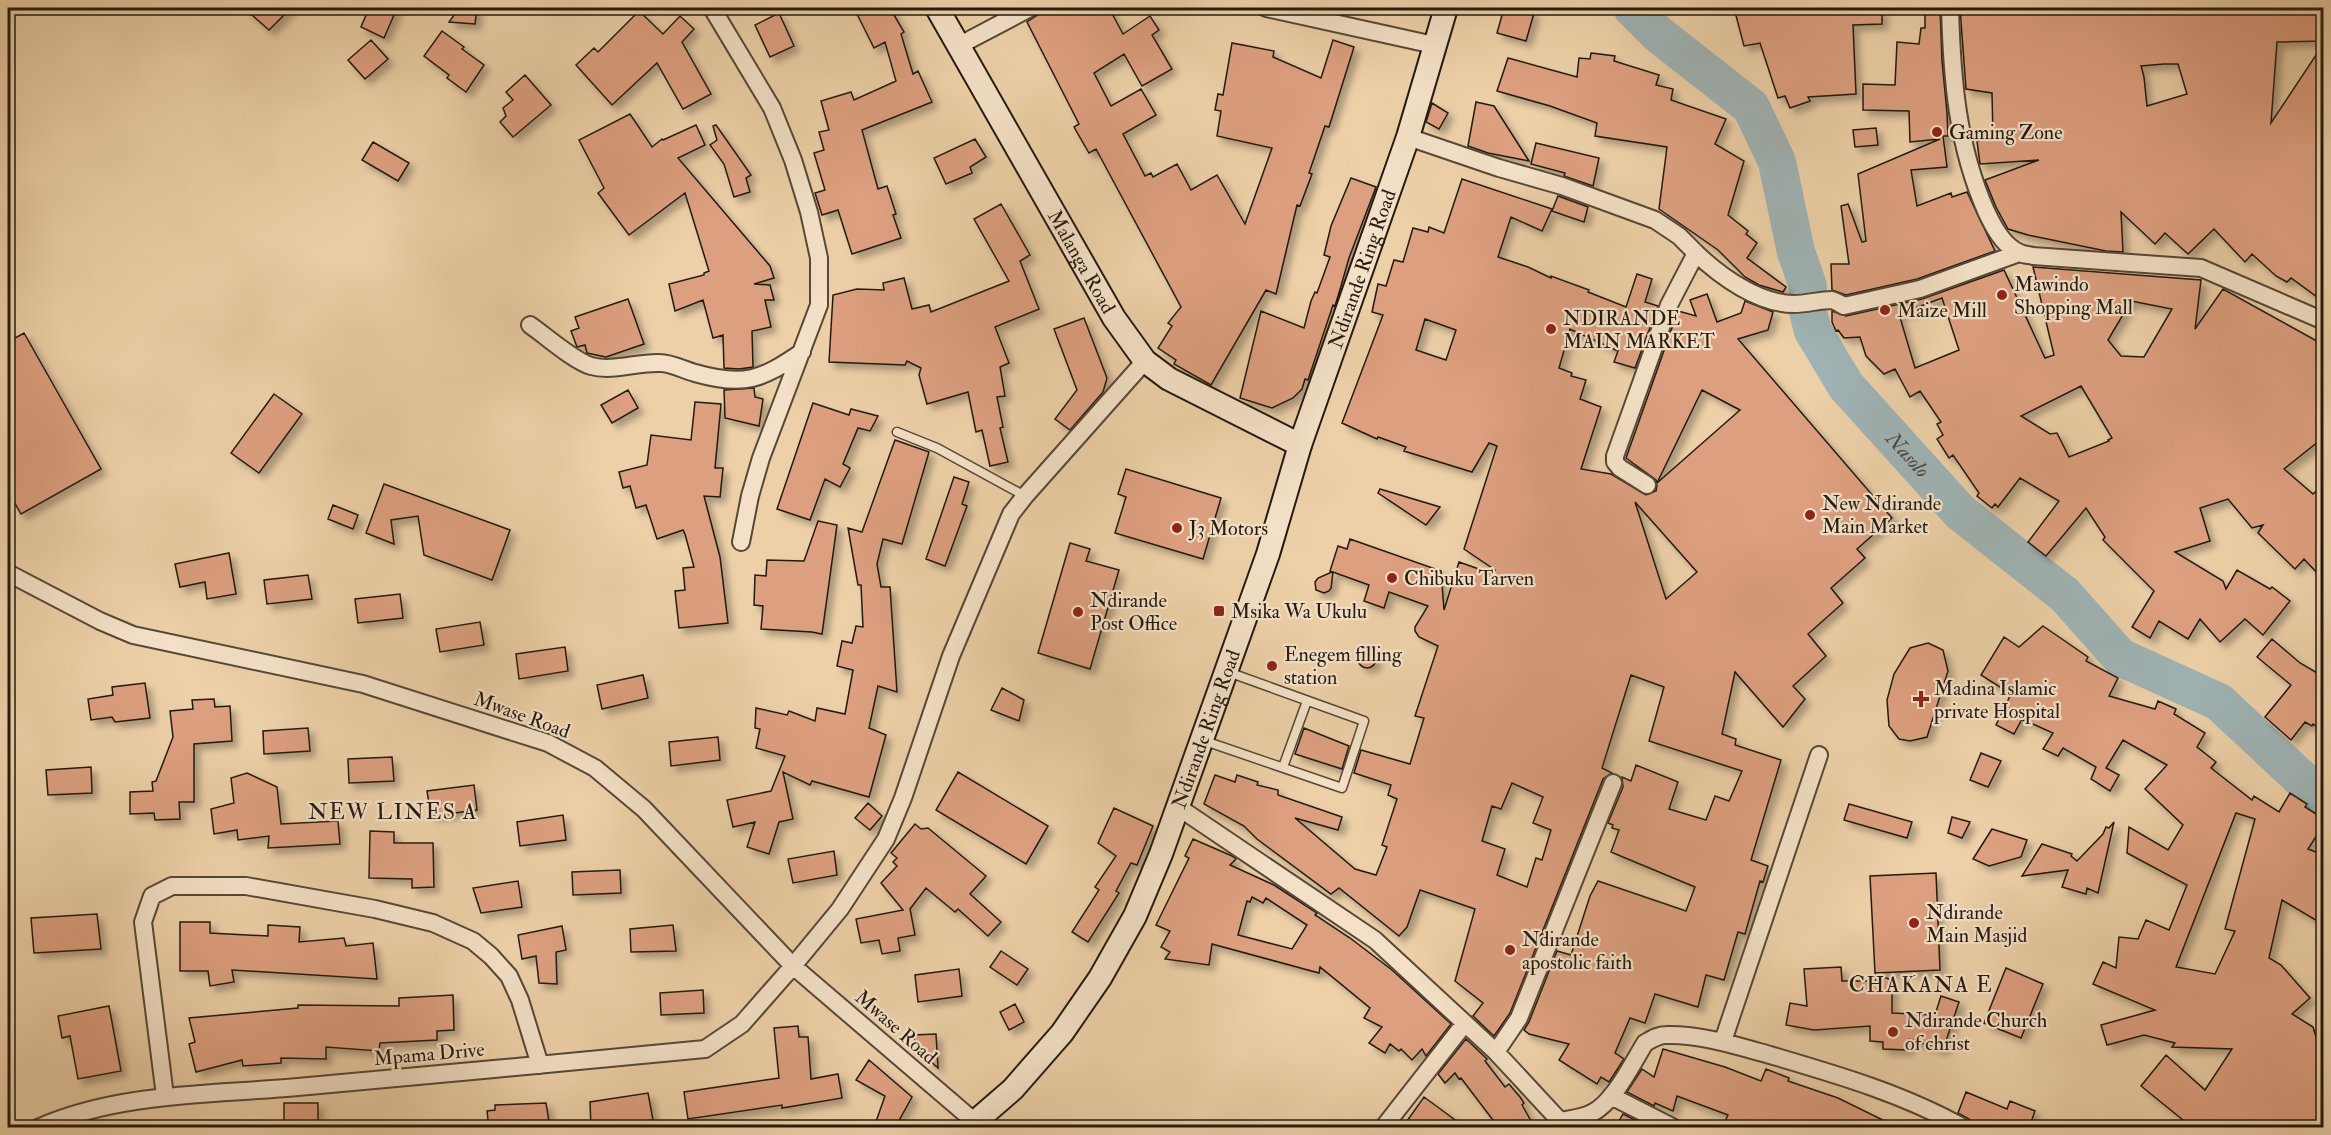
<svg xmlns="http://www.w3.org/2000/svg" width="2331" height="1135" viewBox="0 0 2331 1135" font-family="'IM FELL Double Pica',serif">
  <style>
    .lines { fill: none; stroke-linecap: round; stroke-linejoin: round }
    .river { stroke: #9fb3b4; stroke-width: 38 }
    .building { fill: #dc9f7f; stroke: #241a11; stroke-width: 1.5; fill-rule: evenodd; filter: url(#shadow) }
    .lane-casing { stroke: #564837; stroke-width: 11 }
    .street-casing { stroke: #564837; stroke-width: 20 }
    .secondary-casing { stroke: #241a11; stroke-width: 26 }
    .lane { stroke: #f3e0c6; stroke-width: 8 }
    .street { stroke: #f3e0c6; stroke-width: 16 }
    .secondary { stroke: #f3e0c6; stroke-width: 22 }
    .poi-dot { fill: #8f2418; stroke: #f3e0c6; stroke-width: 2 }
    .labels { text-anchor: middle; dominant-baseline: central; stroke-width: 4.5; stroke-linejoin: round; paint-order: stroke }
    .poi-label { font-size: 20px; fill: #241a11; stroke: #f3e0c6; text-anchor: start }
    .street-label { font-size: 20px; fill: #241a11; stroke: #f3e0c6 }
    .water-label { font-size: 21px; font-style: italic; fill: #494842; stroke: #f3e0c6 }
    .quarter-label { font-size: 22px; letter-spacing: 1.5px; fill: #241a11; stroke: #f3e0c6 }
  </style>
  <defs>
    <filter id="shadow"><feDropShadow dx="5.5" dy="5.5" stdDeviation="3" flood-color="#0004"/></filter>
  </defs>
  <rect width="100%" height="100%" fill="#edd0a8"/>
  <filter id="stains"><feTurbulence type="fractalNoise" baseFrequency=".00333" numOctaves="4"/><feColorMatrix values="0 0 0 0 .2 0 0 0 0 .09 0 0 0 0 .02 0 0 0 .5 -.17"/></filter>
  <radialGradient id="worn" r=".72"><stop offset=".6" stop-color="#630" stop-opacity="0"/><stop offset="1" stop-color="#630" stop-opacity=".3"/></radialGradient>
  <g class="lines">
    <path class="river" id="s1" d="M1632 8 1658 34 1751 107 1777 162 1796 252 1808 286V312L1813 331 1846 386 1960 512 2065 595 2120 657 2219 702 2324 800"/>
  </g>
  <path class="building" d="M244 8H291L269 30Z
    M369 8H397L384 38 361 27Z
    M459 8H477L475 24 449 22Z
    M854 8H890L904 32 901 34 913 74 918 71 932 102 862 130 878 189 887 186 896 214 893 215 901 238 852 254 838 210 822 215 815 193 825 190 814 153 824 150 819 132 829 130 821 101 851 92 854 100 896 81 885 42 874 48Z
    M1048 8H1109L1123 34 1150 16 1159 30 1152 35 1172 69 1142 86 1124 54 1094 73 1111 106 1141 89 1156 115 1123 134 1145 176 1151 173 1153 177 1177 164 1191 190 1217 175 1245 224 1272 148 1217 136 1221 111 1215 110 1218 94 1223 95 1232 43 1274 51 1273 57 1321 78 1333 40 1354 47 1329 127 1325 126 1309 173 1312 174 1300 206 1297 205 1276 294 1266 290 1211 385 1174 364 1176 360 1158 348 1172 326 1168 323 1181 307 1096 149 1089 153 1074 127 1079 124 1027 22Z
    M1504 8H1529L1528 11 1534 13 1526 41 1497 33Z
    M1734 8H1882V24L1853 25 1856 94 1808 97 1810 101 1790 108 1785 96 1778 98 1760 43 1744 46Z
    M1925 8H1940L1942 61 1947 113 1948 136H1943L1947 167 1911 170 1917 206 1951 193 1952 197 1967 192 1995 251 1917 279 1846 295 1832 290 1831 264H1849L1841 206 1848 204 1862 242 1866 241 1858 174 1940 139 1910 142 1909 111 1863 110V84L1895 85 1897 42 1919 44 1921 28H1925Z
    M1960 8 1996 10V8H2257L2258 13H2297L2296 8H2324V41L2277 42 2271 123 2324 43V302L2291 278 2287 282 2276 276 2252 254 2245 262 2214 229 2188 254 2165 233 2155 244 2121 212 2123 252 2106 251 2028 235 2008 229 1996 207 1985 180 2039 160 1980 164 1977 141 1993 138 1992 93 1966 89ZM2164 64H2178L2187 94 2147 106 2144 77 2141 66Z
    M639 11 663 34 680 16 694 29 682 42 711 94 683 109 657 63 612 105 576 65 594 48 598 52Z
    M779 13 794 46 770 57 755 25Z
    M442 31 464 47 462 49 484 65 466 92 447 78 449 75 424 56Z
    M371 40 388 59 365 79 348 60Z
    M1591 53 1615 56 1614 61 1659 75 1656 85 1673 89 1671 100 1726 119 1715 144 1744 161 1728 215 1748 231 1746 234 1757 243 1747 258 1786 287 1783 292 1759 285 1745 277 1718 250 1659 209 1667 147 1595 136 1597 123 1550 106 1497 91 1508 58 1577 77 1579 58 1590 59Z
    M525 75 551 105 513 137 500 122 506 116 503 108 513 100 506 92Z
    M1476 102 1494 106 1529 161 1488 153 1468 146Z
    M1432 103 1448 113 1439 129 1426 122Z
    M630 114 652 147 662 139 663 140 696 125 705 145 678 158 770 266 774 278 754 284 770 285 774 300H765L771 327 752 331 753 367 739 369 724 368 723 335 713 338 703 300 675 311 669 284 704 275V273L709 271 685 193 629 235 598 193 604 188 579 140Z
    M716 125 751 175 746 178 750 192 734 197 724 164 710 145 717 140 713 126Z
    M1876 128 1878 145 1855 147 1853 130Z
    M975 139 986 157 970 167 972 173 946 184 934 158Z
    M373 142 409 163 398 181 362 160Z
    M1536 143 1599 158 1593 186 1564 176 1565 173 1531 164Z
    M1351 178 1376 187 1349 258 1341 286 1335 306 1333 305 1308 380 1305 379 1302 389 1293 398 1272 408 1240 398 1261 311 1304 328 1311 301 1315 292 1317 293 1330 257 1324 255 1331 226Z
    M1462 179 1552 209 1542 231 1511 217 1498 257 1528 267 1551 278V276L1589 290 1588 292 1626 307 1637 274 1652 279 1645 302 1658 306 1635 368 1614 362 1618 351 1570 329 1559 368 1572 373 1571 376 1586 380 1580 399 1601 407 1581 469 1611 474 1646 495 1656 491 1657 486 1656 480 1626 458 1678 311 1696 316 1690 300 1707 294 1717 322 1741 313 1745 301 1773 312 1768 330 1738 339 1892 518 1857 549 1865 558 1831 588 1843 603 1808 634 1826 656 1793 686 1805 699 1783 727 1735 672 1722 734 1736 739 1735 745 1781 760 1751 860 1768 866 1763 882 1760 881 1745 934 1738 932 1724 980 1706 975 1698 1007 1655 994 1645 1023 1630 1018 1615 1053 1624 1059 1609 1082 1601 1077 1597 1084 1559 1060 1569 1044 1529 1034 1524 1030 1529 1022 1557 951 1571 955 1590 896 1598 881 1686 911 1695 887 1611 852 1619 830 1612 828 1613 825 1608 823 1623 787 1622 777 1631 781 1636 765 1678 782 1669 809 1706 820 1715 796 1729 801 1742 771 1649 741 1664 687 1631 675 1602 768 1612 773 1603 779 1510 1013 1494 1036 1473 1016 1483 1003 1455 981 1475 909 1420 890 1407 927 1399 936 1339 888 1331 894 1257 839 1244 826 1204 804 1215 775 1235 782 1237 775 1258 782 1257 785 1278 790V795L1342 817 1338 830 1295 818 1355 869 1376 875 1387 847 1382 845 1397 799 1388 795 1391 785 1354 773 1361 750 1410 764 1424 718 1415 716 1438 646 1419 637 1415 631V627L1428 606 1389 592 1384 608 1364 601 1369 585 1333 572 1331 588 1329 591 1324 593 1316 590 1315 582 1318 578 1332 572 1330 571 1338 546 1347 549 1350 539 1441 571 1444 610 1459 562 1493 574 1495 570 1464 549 1497 446 1489 443 1472 472 1404 451 1406 447 1378 437 1377 439 1342 423 1383 315 1372 312 1378 284 1386 286 1394 260 1403 262 1413 228 1428 232 1429 227 1444 233ZM1425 319 1456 330 1446 360 1416 350ZM1702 390 1740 410 1657 483ZM1635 502 1697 572 1666 599ZM1512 783 1543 797 1533 823 1551 830 1542 860 1536 858 1527 887 1497 875 1505 849 1482 841 1492 806 1501 809Z
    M1558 196 1588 207 1584 222 1552 211Z
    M1001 204 1030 255 1020 261 1039 309 995 327 1009 363 1000 367 1005 396 997 397 1003 427 1000 428 1008 462 990 466 982 430 976 432 968 392 927 404 919 375 921 368 907 361 905 365 829 362 833 295 857 289 884 290 883 283 904 278 912 309 929 305 931 312 1009 281 974 219Z
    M2033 267 2201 280 2195 329 2223 289 2324 345V437L2284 469 2313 494 2324 484V580L2304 559 2295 569 2258 533 2263 525 2252 528 2228 499 2200 508 2210 541 2175 552 2223 581 2226 589 2237 570 2270 589 2272 587 2290 601 2263 635 2245 619 2220 642 2200 619 2188 639 2159 621 2150 638 2132 627 2154 591 2103 540 2105 537 2086 508 2046 556 2028 542 2059 501 2020 478 1998 507 1995 504 1992 508 1977 496 1979 493 1953 455 1949 458 1937 439 1943 435 1937 424 1941 422 1920 391 1910 397 1895 369 1884 374 1866 356 1860 337 1844 338 1838 330 1836 331 1832 322V311L1846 316 1922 299 2004 270 2045 358 2054 355ZM1942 298 1959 350 1915 368 1899 314ZM2131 301 2172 309 2144 357 2121 356 2108 340ZM2081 386 2112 438 2108 440 2109 441 2069 457 2057 433 2050 434 2021 416Z
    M628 299 644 344 606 357 587 353 585 345 577 347 571 331 579 328 575 317Z
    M1084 318 1107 378 1103 392 1070 430 1055 419 1077 390 1054 329Z
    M24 333 101 469 21 514 8 491V342Z
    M754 388 755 397 763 399 759 426 725 418 724 390Z
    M628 390 638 408 612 423 601 405Z
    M274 394 302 414 259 473 231 453Z
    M695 402 721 404 715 468H723L720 497 704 496 720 557 728 623 679 628 675 591 685 590 683 568 694 567 685 534 683 530 657 539 646 505 636 508 630 486 623 488 619 472 647 465 651 435 691 440Z
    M813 403 849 415 851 409 878 416 870 431 858 428 843 464 850 468 840 487 825 479 810 520 777 509Z
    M895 440 929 452 902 544 883 539 877 564 881 587H890L897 692 878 686 869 728 886 735 869 797 812 781 810 785 783 772 793 819 779 822 769 854 747 847 755 822 733 827 727 800 771 791 785 756 756 748 760 729 755 728 756 708 787 715 789 711 815 721 817 708 845 714 853 670 837 666 842 641 852 643 856 626 863 627 861 585H858L848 528 862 532Z
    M1126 469 1221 498 1203 559 1115 533 1126 497 1118 494Z
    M954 477 969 482 962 504 967 506 945 566 926 559Z
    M384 484 510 530 492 580 424 555 418 516 391 520 394 544 366 533Z
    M1380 489 1440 507 1426 525 1378 493Z
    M333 505 358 515 353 529 328 519Z
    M818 521 837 525 822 634 812 632 761 629 763 606 754 605 755 575 766 576 767 560 804 561Z
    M1070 543 1090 549 1086 561 1119 570 1090 669 1038 653Z
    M229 553 236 594 207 599 205 582 180 587 175 564Z
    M308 575 312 599 267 604 264 580Z
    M400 594 403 618 358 623 355 599Z
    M480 622 484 645 440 652 436 629Z
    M2043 626 2088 657 2086 661 2118 678 2109 696 2155 709 2158 701 2176 709 2174 714 2205 733 2197 747 2216 762 2211 768 2252 800 2254 796 2279 812 2290 793 2307 804 2305 807 2324 819V824L2308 849 2324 855V925L2282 900 2269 958 2281 965 2310 998 2292 1014 2313 1027 2324 1063V1128H2262L2251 1120 2246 1128H2193L2141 1086 2166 1055 2205 1090 2232 1049 2172 1047 2175 1043 2144 1035 2107 1045 2101 1025 2155 1010 2093 984 2103 962 2116 968 2119 937 2138 939 2146 920 2169 930 2187 885 2127 853 2129 827 2168 850 2183 825 2145 789 2167 765 2123 740 2106 768 2119 775 2110 791 2091 779 2096 767 2063 748 2058 756 2043 749 2053 733 2022 719 2014 734 1996 725 2011 694 1981 675 2004 637 2019 647ZM2236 813 2255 819 2225 929 2235 931 2215 974 2176 967Z
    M2272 639 2300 663 2324 677V731L2313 724 2312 726 2305 722 2291 740 2265 717 2291 685 2257 657Z
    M1928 643 1943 650 1948 671 1927 737 1910 741 1899 739 1889 726 1887 700 1894 674 1910 648Z
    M565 647 568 671 519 679 516 654Z
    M1358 659a9 9 0 1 1 18 0a9 9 0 1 1-18 0Z
    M643 675 648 698 602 709 597 685Z
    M145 683 150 718 115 722 112 717 91 720 88 699 113 695 112 687Z
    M1002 688 1024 700 1019 721 991 710Z
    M214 699 215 707 230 706 232 741 194 744V802H179L180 819 155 820 154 813 130 814V792L153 791 152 782 156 781 173 737 170 711 193 709 192 700Z
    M308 728 310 751 264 754 263 731Z
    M1304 728 1349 746 1342 769 1295 754Z
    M718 737 720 760 671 766 669 742Z
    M1981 753 2001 761 1988 787 1970 780Z
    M392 757 394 781 349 783 348 759Z
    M91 767 92 793 48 795 46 770Z
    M958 772 1048 826 1026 864 936 810Z
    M247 773 277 787 281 824 338 821 340 844 268 848 269 836 238 840 237 830 214 834 211 809 234 803 231 778Z
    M474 785 477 810 431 816 427 791Z
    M868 803 882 816 870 830 855 818Z
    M1849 804 1912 822 1907 838 1844 820Z
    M1114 808 1153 826 1137 865 1131 863 1116 891 1119 893 1088 942 1072 932 1099 890 1095 887 1116 856 1098 843Z
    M563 815 566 840 520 846 517 822Z
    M1952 817 1970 822 1962 838 1948 833Z
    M2114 822 2098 893 2087 888 2086 894 2062 887 2068 870 2022 876 2042 844 2072 854 2071 856 2077 861 2103 834 2106 827 2109 828Z
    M915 824 921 829 928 828 986 876 970 894 1001 922 988 936 958 909 955 912 926 888 910 909 915 935 898 938 900 951 882 954 879 940 861 943 856 919 903 910 881 883 897 866 893 862 897 858 891 853Z
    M1992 829 2027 840 2021 857 1989 866 1973 859Z
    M370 831 394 832V843H433L434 887 412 888V879L369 878Z
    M1193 839 1232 856 1236 859 1230 865 1274 885 1317 913 1315 915 1350 938 1392 970 1451 1024 1426 1056 1422 1049 1412 1060 1401 1049 1399 1051 1390 1044 1385 1053 1369 1043 1382 1027 1364 1018 1370 1008 1320 967 1319 973 1212 944 1209 965 1165 959 1170 952 1161 947 1170 931 1156 925 1189 858 1185 856ZM1252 897 1263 903 1266 898 1307 925 1292 949 1238 935 1247 901 1250 902Z
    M834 851 837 875 793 883 788 859Z
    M620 870 621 893 573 895 572 872Z
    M1936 873 1940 970 1875 973 1870 876Z
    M518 881 522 907 481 913 473 888Z
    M97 914 101 949 34 953 31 918Z
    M180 922H210V933L268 936V925L300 927 299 942 344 938 346 946 373 943 377 979 232 970 234 982 210 986 208 971H180Z
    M673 925 676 951 631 952 630 929Z
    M562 926 566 950 556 952 557 984 539 983 536 956 522 959 518 935Z
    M1001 951 1028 969 1017 985 990 967Z
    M1841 967 1842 981H1876L1875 974 1892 980V1013L1935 1015 1941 996 1959 1002 1943 1050 1909 1039 1908 1050 1883 1049V1042L1870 1041V1026L1814 1030 1786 1025 1790 1003 1807 1006 1804 969Z
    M2006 968 2043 984 2021 1038 1984 1023Z
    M959 969 962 996 918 1002 915 975Z
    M703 990 704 1013 661 1015 660 993Z
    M453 995 454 1030 437 1031V1040L380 1043 379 1051 326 1047V1059L281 1058V1063L243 1066 242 1060 196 1072 189 1044 195 1042 189 1018 298 1008V1005L399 1006V998Z
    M1015 1004 1024 1022 1009 1030 1000 1012Z
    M109 1006 121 1071 78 1079 70 1036 62 1038 58 1016Z
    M798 1026 799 1037H808L811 1079 838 1074 842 1098 782 1108V1105L688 1119 684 1092 779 1078 774 1028Z
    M936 1034 938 1068 917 1049 913 1035Z
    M1466 1039 1487 1059 1485 1061 1505 1087 1509 1084 1520 1097 1524 1103 1522 1105 1535 1128H1499L1461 1078 1459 1079 1455 1073 1445 1083 1438 1074Z
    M1663 1049 1725 1067 1761 1081 1766 1069 1789 1078 1788 1081 1838 1098 1899 1128H1722L1728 1115 1677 1096 1673 1111 1655 1103 1654 1106 1627 1092 1642 1069 1654 1077Z
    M869 1060 912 1097 897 1124 874 1127 885 1096 856 1080Z
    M1966 1092 2007 1109 2010 1101 2035 1111 2029 1128H1974L1969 1119 1958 1113Z
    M648 1093 653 1120 591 1128 590 1102Z
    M1424 1097 1466 1128H1402Z
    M284 1103H318V1128H284Z
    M546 1103 550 1128H489L487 1111 495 1110V1105Z
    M1623 1114 1643 1124 1641 1128H1615Z"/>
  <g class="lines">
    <defs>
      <path id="lane" d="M897 432 937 448 1025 496
        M1202 740 1342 788 1364 721 1228 672
        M1283 767 1307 701"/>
      <path id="street" d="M712 8 772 108 793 160 809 212 819 258V305L761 458 750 496 741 542
        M1266 8 1434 45
        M1950 8C1952 79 1957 145 1986 211 1993 226 2003 246 2020 253 2024 255 2029 255 2033 256L2201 268 2324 321
        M958 46 1030 8
        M1408 137 1499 168 1562 186 1655 220 1679 236 1696 253 1669 305 1615 456V462L1620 468 1647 485
        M1696 253C1721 277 1759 304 1794 304 1807 304 1819 300 1832 300 1836 301 1840 304 1844 306L1920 289 2019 253
        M530 325C546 336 574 361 591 366 613 372 637 362 660 363 671 363 684 370 695 373 744 387 761 380 802 352
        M8 573 100 621 133 635 363 684 548 743 595 768 644 809 793 966 975 1122
        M1178 807 1375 940 1496 1052 1560 1121 1562 1128
        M1723 1041 1819 755
        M1496 1052 1519 1018 1613 783
        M165 1096 143 922 152 896 172 886H246L375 909 433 923 473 941 491 956 509 976 520 1000 540 1065
        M1611 1096 1674 1128
        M1560 1121C1571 1119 1582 1118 1592 1113 1614 1102 1632 1064 1645 1043 1652 1039 1658 1035 1666 1035 1700 1034 1738 1046 1770 1055 1835 1074 1904 1094 1964 1128
        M38 1128C119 1092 211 1095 298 1087 434 1075 569 1062 705 1049L742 1024 793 966 840 909 886 839 903 798 951 656 1011 514 1025 496 1145 361
        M1383 1128 1465 1023"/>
      <g id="secondary">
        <path id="s2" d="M937 8 1114 318 1145 361 1169 379 1300 445"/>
        <path id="s3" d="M968 1128 1013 1089 1062 1033 1100 978 1135 916 1161 854 1268 554 1300 445 1408 137 1446 8"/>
      </g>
    </defs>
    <use href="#lane" class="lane-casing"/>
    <use href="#street" class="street-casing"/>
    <use href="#secondary" class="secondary-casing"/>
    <use href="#lane" class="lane"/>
    <use href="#street" class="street"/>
    <use href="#secondary" class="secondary"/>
  </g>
  <g class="poi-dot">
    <circle cx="1937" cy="132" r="6"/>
    <circle cx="2002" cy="295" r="6"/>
    <circle cx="1885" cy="310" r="6"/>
    <circle cx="1551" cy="329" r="6"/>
    <circle cx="1810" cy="515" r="6"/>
    <circle cx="1177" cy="528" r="6"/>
    <circle cx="1392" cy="578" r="6"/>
    <rect x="1213" y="605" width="12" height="12" rx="3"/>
    <circle cx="1078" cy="612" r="6"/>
    <circle cx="1272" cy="666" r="6"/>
    <path d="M1918 690h6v6h6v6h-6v6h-6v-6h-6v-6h6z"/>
    <circle cx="1914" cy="923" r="6"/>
    <circle cx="1510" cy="950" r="6"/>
    <circle cx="1893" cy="1032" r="6"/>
  </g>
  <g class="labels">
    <g class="poi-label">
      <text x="1949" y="132">Gaming Zone</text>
      <text x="2014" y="284">Mawindo<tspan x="2014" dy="23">Shopping Mall</tspan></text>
      <text x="1897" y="310">Maize Mill</text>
      <text x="1563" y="318">NDIRANDE<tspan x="1563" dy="23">MAIN MARKET</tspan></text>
      <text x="1822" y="503">New Ndirande<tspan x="1822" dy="23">Main Market</tspan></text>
      <text x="1189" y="528">J3 Motors</text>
      <text x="1404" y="578">Chibuku Tarven</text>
      <text x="1090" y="600">Ndirande<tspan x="1090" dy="23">Post Office</tspan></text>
      <text x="1231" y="611">Msika Wa Ukulu</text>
      <text x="1284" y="654">Enegem filling<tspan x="1284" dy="23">station</tspan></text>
      <text x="1934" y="688">Madina Islamic<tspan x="1934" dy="23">private Hospital</tspan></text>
      <text x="1926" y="912">Ndirande<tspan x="1926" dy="23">Main Masjid</tspan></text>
      <text x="1522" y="939">Ndirande<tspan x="1522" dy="23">apostolic faith</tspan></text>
      <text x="1905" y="1020">Ndirande Church<tspan x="1905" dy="23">of christ</tspan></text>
    </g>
    <g class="street-label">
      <text stroke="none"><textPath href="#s2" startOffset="292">Malanga Road</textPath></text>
      <text stroke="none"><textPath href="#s3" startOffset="958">Ndirande Ring Road</textPath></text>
      <text transform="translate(522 715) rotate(20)">Mwase Road</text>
      <text stroke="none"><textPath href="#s3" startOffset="472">Ndirande Ring Road</textPath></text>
      <text transform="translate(896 1027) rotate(41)">Mwase Road</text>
      <text transform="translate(429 1054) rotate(-5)">Mpama Drive</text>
    </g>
    <g class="water-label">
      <text stroke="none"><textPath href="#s1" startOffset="546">Nasolo</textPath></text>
    </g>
    <g class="quarter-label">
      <text x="393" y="812">NEW LINES A</text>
      <text x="1921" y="985">CHAKANA E</text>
    </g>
  </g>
  <rect width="2331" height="1135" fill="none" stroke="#edd0a8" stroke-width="30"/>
  <rect x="9" y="9" width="2313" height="1117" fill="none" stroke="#241a11" stroke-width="3"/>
  <rect x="15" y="15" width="2301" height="1105" fill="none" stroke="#241a11" stroke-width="1.5"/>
  <rect width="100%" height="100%" filter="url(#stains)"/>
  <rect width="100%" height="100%" fill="url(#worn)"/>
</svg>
